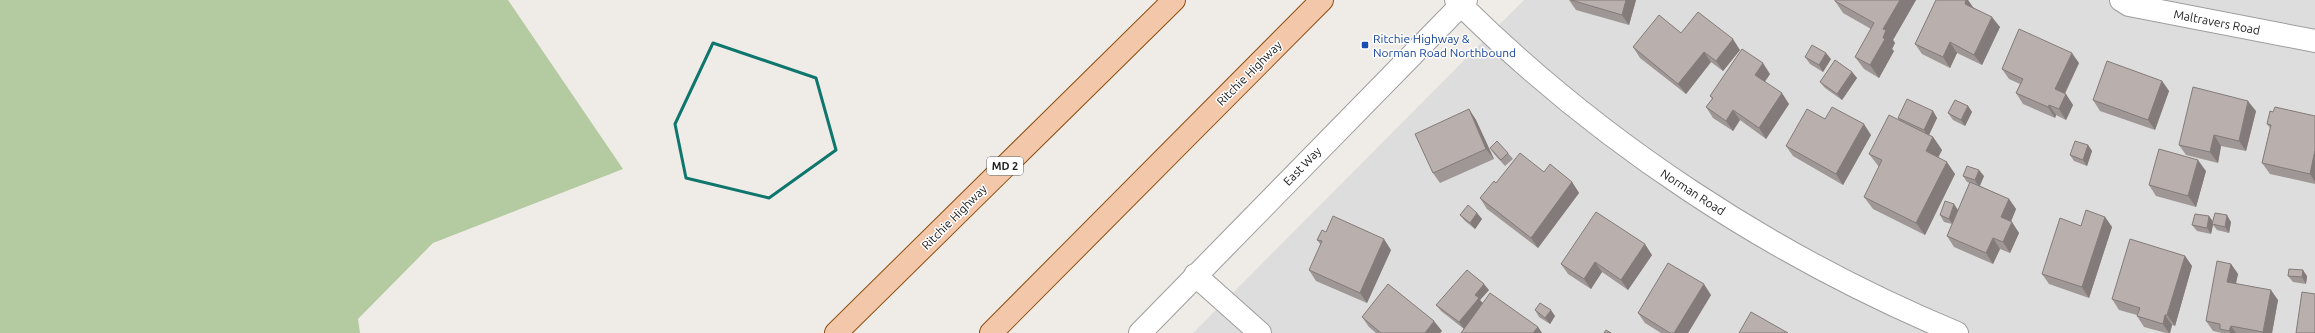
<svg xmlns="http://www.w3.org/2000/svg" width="2315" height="333" viewBox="0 0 2315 333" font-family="Ubuntu,sans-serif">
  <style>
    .residential { fill: #dedddd }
    .forest { fill: #b4caa1 }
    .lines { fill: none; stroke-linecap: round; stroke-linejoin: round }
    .minor-casing { stroke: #9d9d9d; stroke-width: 24 }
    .major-casing { stroke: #8c4f10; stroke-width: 24 }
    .minor { stroke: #fff; stroke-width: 22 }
    .major { stroke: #f3c7a9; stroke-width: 22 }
    .wall { fill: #9f9795 }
    .shaded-wall { fill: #827b79 }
    .building { fill: #b9b0ad; stroke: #827b79 }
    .marked { fill: none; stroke: #0f766e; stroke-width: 3; stroke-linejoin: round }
    .transit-dot { fill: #1a4fb4; stroke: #fff; stroke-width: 1.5 }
    .labels { text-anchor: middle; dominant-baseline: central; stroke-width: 3; stroke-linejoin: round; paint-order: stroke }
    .shield { fill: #fff; stroke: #636363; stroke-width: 1 }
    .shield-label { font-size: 11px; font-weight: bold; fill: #202020 }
    .street-label { font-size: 12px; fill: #202020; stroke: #fff }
    .transit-label { font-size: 12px; fill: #164399; stroke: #fff; text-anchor: start }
  </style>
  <rect width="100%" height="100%" fill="#efece7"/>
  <path class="residential" d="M1524 0H2315V333H1193Z"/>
  <path class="forest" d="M0 0H508L623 169 433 243 358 319 360 333H0Z"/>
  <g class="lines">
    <defs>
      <path id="minor" d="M1456 0C1598 142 1772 256 1957 333
        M2121 0 2129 5 2315 41
        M1195 275 1260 333
        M1140 333 1466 0"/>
      <path id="major" d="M836 333 1174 0
        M991 333 1322 0"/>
    </defs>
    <use href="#minor" class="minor-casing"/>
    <use href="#major" class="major-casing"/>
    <use href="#minor" class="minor"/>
    <use href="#major" class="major"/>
  </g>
  <path class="wall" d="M1569 0H1636L1629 25 1576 10Z
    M1916 0 1893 40 1895 43 1892 49 1894 51 1879 78 1864 69 1855 57 1871 29 1843 13 1835 1Z
    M1936 0H1968L1973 7 2000 27 1982 65 1957 53 1950 68 1922 54 1915 44Z
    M1681 33 1740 50 1723 71 1711 62 1686 94 1640 58 1633 47Z
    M1805 57 1831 59 1823 72 1810 64Z
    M2079 63 2065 94 2073 105 2066 120 2056 115 2055 118 2023 104 2016 93 2020 84 2009 79 2002 69Z
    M1852 72 1857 78 1842 100 1825 88 1820 82Z
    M1770 74 1765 82 1789 104 1766 139 1740 120 1733 131 1713 118 1706 107 1712 99 1710 96Z
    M2162 81 2169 91 2155 130 2100 111 2093 100Z
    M1968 106 1972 112 1965 126 1953 120 1948 113Z
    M1469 109 1476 120 1494 159 1440 183 1433 173Z
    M1933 111 1937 118 1929 135 1933 137 1942 150 1938 157 1955 174 1925 235 1873 209 1864 197 1879 167 1869 154 1900 121 1898 118Z
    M2256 111 2246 151 2221 146 2218 163 2186 155 2179 145Z
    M2273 112 2315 116V184L2270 174 2262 163 2270 128 2267 124Z
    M1825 119 1871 135 1843 185 1793 156 1786 146Z
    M2088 145 2092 151 2087 166 2074 161 2070 155Z
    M1490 148 1508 153 1513 159 1505 166 1494 154Z
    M2206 171 2196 207 2156 196 2149 185Z
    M1963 176H1984L1980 186 2009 199 2016 209 2011 222 2019 233 2010 253 2000 249 1993 264 1954 247 1947 236 1952 224 1944 222 1940 215 1958 210 1970 183 1967 182Z
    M1572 182 1579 193 1538 248 1487 209 1480 198 1496 183Z
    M1477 213 1482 219 1475 229 1465 221 1460 215Z
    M2209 216 2213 222H2231L2229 233 2217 230 2213 225 2211 234 2197 231 2192 225Z
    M2105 217 2112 227 2089 298 2049 284 2042 274 2081 226Z
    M1326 232 1391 250 1367 303 1316 281 1309 270 1321 245 1317 240Z
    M1652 255 1628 290 1602 272 1591 289 1568 274 1561 264Z
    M2185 256 2192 266 2175 326 2172 325 2170 333H2166L2144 327 2137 316V315L2119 310 2112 299Z
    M2231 264 2238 274 2236 283 2278 300 2272 333H2222L2213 331 2206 321Z
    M2288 276H2307L2306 284 2293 282Z
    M1489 290 1480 300 1483 303 1538 327 1542 333H1461L1471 320 1464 329 1441 311 1436 305Z
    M1711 295 1688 333H1661L1645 323 1638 313Z
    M1535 310 1555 316 1550 324 1539 317Z
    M1362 317 1442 331 1440 333H1376L1369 327Z"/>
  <path class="shaded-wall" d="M1626 0H1636L1629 25 1622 15Z
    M1900 0H1916L1893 40 1895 43 1892 49 1894 51 1879 78 1870 65 1883 38V29Z
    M1966 0H1968L1974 9 1965 4Z
    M1992 17 2000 27 1982 65 1974 55Z
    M1733 39 1740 50 1723 71 1716 61Z
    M1950 42 1957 53 1950 68 1943 57Z
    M1704 52 1711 62 1686 94 1678 84Z
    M1826 53 1831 59 1823 72 1819 65Z
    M2072 53 2079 63 2062 99 2055 89Z
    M1763 63 1770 74 1762 85 1755 75Z
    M1852 72 1857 78 1842 100 1837 94Z
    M2162 81 2169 91 2155 130 2148 120Z
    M1782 93 1789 104 1766 139 1759 128Z
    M2066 94 2073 105 2066 120 2059 109Z
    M2248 101 2256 111 2246 151 2239 141Z
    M2049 105 2056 115 2055 118 2048 107Z
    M1968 106 1972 112 1965 126 1961 120Z
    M1469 109 1476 120 1494 159 1486 149Z
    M1733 110 1740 120 1733 131 1726 121Z
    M1933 111 1937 118 1928 137 1924 130Z
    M1864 124 1871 135 1843 185 1836 174Z
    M2214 135 2221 146 2218 163 2210 152Z
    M1933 137 1942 150 1935 164 1926 151Z
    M2088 145 2092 151 2087 166 2083 160Z
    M2315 150V182L2310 174Z
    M2198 160 2206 171 2196 207 2188 196Z
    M1947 162 1955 174 1925 235 1916 223Z
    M1979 170 1984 176 1979 187 1975 180Z
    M1572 182 1579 193 1538 248 1531 238Z
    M2009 199 2016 209 2008 228 2001 217Z
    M1954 204 1958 210 1953 225 1949 219Z
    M1477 213 1482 219 1475 229 1470 223Z
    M2227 215 2231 222 2229 233 2225 227Z
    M2209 216 2214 223 2212 224 2213 225 2211 234 2207 228Z
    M2105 217 2112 227 2089 298 2082 287Z
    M2012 222 2019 233 2010 253 2003 242Z
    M1993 238 2000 249 1993 264 1986 253Z
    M1384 239 1391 250 1367 303 1360 293Z
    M1645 244 1652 255 1628 290 1621 280Z
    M2185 256 2192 266 2175 326 2167 315Z
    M1595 262 1602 272 1591 289 1584 279Z
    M2231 264 2238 274 2234 292 2227 282Z
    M2303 270 2307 276 2306 284 2302 277Z
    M1484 284 1489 290 1480 300 1483 304 1464 329 1459 322 1475 295Z
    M1704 284 1711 295 1688 333H1674Z
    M2271 290 2278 300 2272 333H2263V332Z
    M1551 310 1555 316 1550 324 1545 318Z
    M2165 315 2172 325 2170 333H2169L2163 324Z
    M1434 321 1442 331 1440 333H1425Z
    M2231 326 2236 333H2231L2229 331Z
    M1538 327 1542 333H1533Z"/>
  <path class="building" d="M1571 0H1626L1622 15Z
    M1835 0H1900L1883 29 1886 30 1883 38 1885 39 1870 65 1855 57 1874 23 1835 1Z
    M1936 0H1966L1965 4 1992 17 1974 55 1950 42 1943 57 1915 44Z
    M1698 12 1733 39 1716 61 1704 52 1678 84 1633 47 1659 15 1681 33Z
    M2019 29 2072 53 2055 89 2066 94 2059 109 2049 105 2048 107 2016 93 2023 79 2002 69Z
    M1812 45 1826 53 1819 65 1805 57Z
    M1742 49 1763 63 1755 75 1782 93 1759 128 1733 110 1726 121 1706 107 1713 98 1710 96Z
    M1835 60 1852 72 1837 94 1820 82Z
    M2107 61 2162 81 2148 120 2093 100Z
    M2193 87 2248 101 2239 141 2214 135 2210 152 2179 145Z
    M1907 99 1933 111 1924 130 1898 118Z
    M1955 100 1968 106 1961 120 1948 113Z
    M1832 107 1864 124 1836 174 1786 146 1807 109 1825 119Z
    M2275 107 2315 116V150L2310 174 2262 163 2271 125 2267 124 2270 111 2273 112Z
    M1469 109 1486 149 1433 173 1415 134Z
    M1889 115 1933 137 1926 151 1947 162 1916 223 1864 197 1882 160 1869 154Z
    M1497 141 1508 153 1501 160 1490 148Z
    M2075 141 2088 145 2083 160 2070 155Z
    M2159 149 2198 160 2188 196 2149 185Z
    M1520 153 1544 172 1550 164 1572 182 1531 238 1480 198 1494 181 1496 183Z
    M1967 166 1979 170 1975 180 1963 176Z
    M1970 182 2009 199 2001 217 2012 222 2003 242 1993 238 1986 253 1947 236Z
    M1945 201 1954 204 1949 219 1940 215Z
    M1468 205 1477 213 1470 223 1460 215Z
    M2086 210 2105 217 2082 287 2042 274 2060 218 2081 226Z
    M1596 212 1645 244 1621 280 1595 262 1584 279 1561 264Z
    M2215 213 2227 215 2225 227 2212 224Z
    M2195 214 2209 216 2207 228 2192 225Z
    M1333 216 1384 239 1360 293 1309 270 1322 241 1317 240 1322 230 1326 232Z
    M2130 239 2185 256 2167 315H2165L2163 324 2137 316 2140 308 2112 299Z
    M2217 261 2231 264 2227 282 2271 290 2263 332 2231 326 2229 331 2220 329V324L2206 321Z
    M1668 263 1704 284 1674 333H1670L1638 313Z
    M2289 269 2303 270 2302 277 2288 276Z
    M1467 270 1484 284 1475 295 1479 298 1459 322 1436 305Z
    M1388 284 1434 321 1425 333H1381L1362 317Z
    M2302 292 2315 294V333H2296Z
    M1490 293 1538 327 1533 333H1461Z
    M1540 303 1551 310 1545 318 1535 310Z
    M1751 312 1788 333H1739Z
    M1606 330 1611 333H1604Z"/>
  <path class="marked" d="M713 43 816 78 836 150 769 198 686 178 675 124Z"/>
  <rect class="transit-dot" x="1361" y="41" width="8" height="8" rx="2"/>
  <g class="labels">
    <rect class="shield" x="987" y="157" width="36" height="18" rx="3"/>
    <g class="shield-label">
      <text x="1005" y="166">MD 2</text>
    </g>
    <g class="street-label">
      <text transform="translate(2217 22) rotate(11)">Maltravers Road</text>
      <text transform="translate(1249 73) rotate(-45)">Ritchie Highway</text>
      <text transform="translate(1302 166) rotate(-46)">East Way</text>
      <text transform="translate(1693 192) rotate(33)">Norman Road</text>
      <text transform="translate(954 217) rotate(-45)">Ritchie Highway</text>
    </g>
    <g class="transit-label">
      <text x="1373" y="38">Ritchie Highway &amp;<tspan x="1373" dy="14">Norman Road Northbound</tspan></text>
    </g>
  </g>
</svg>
